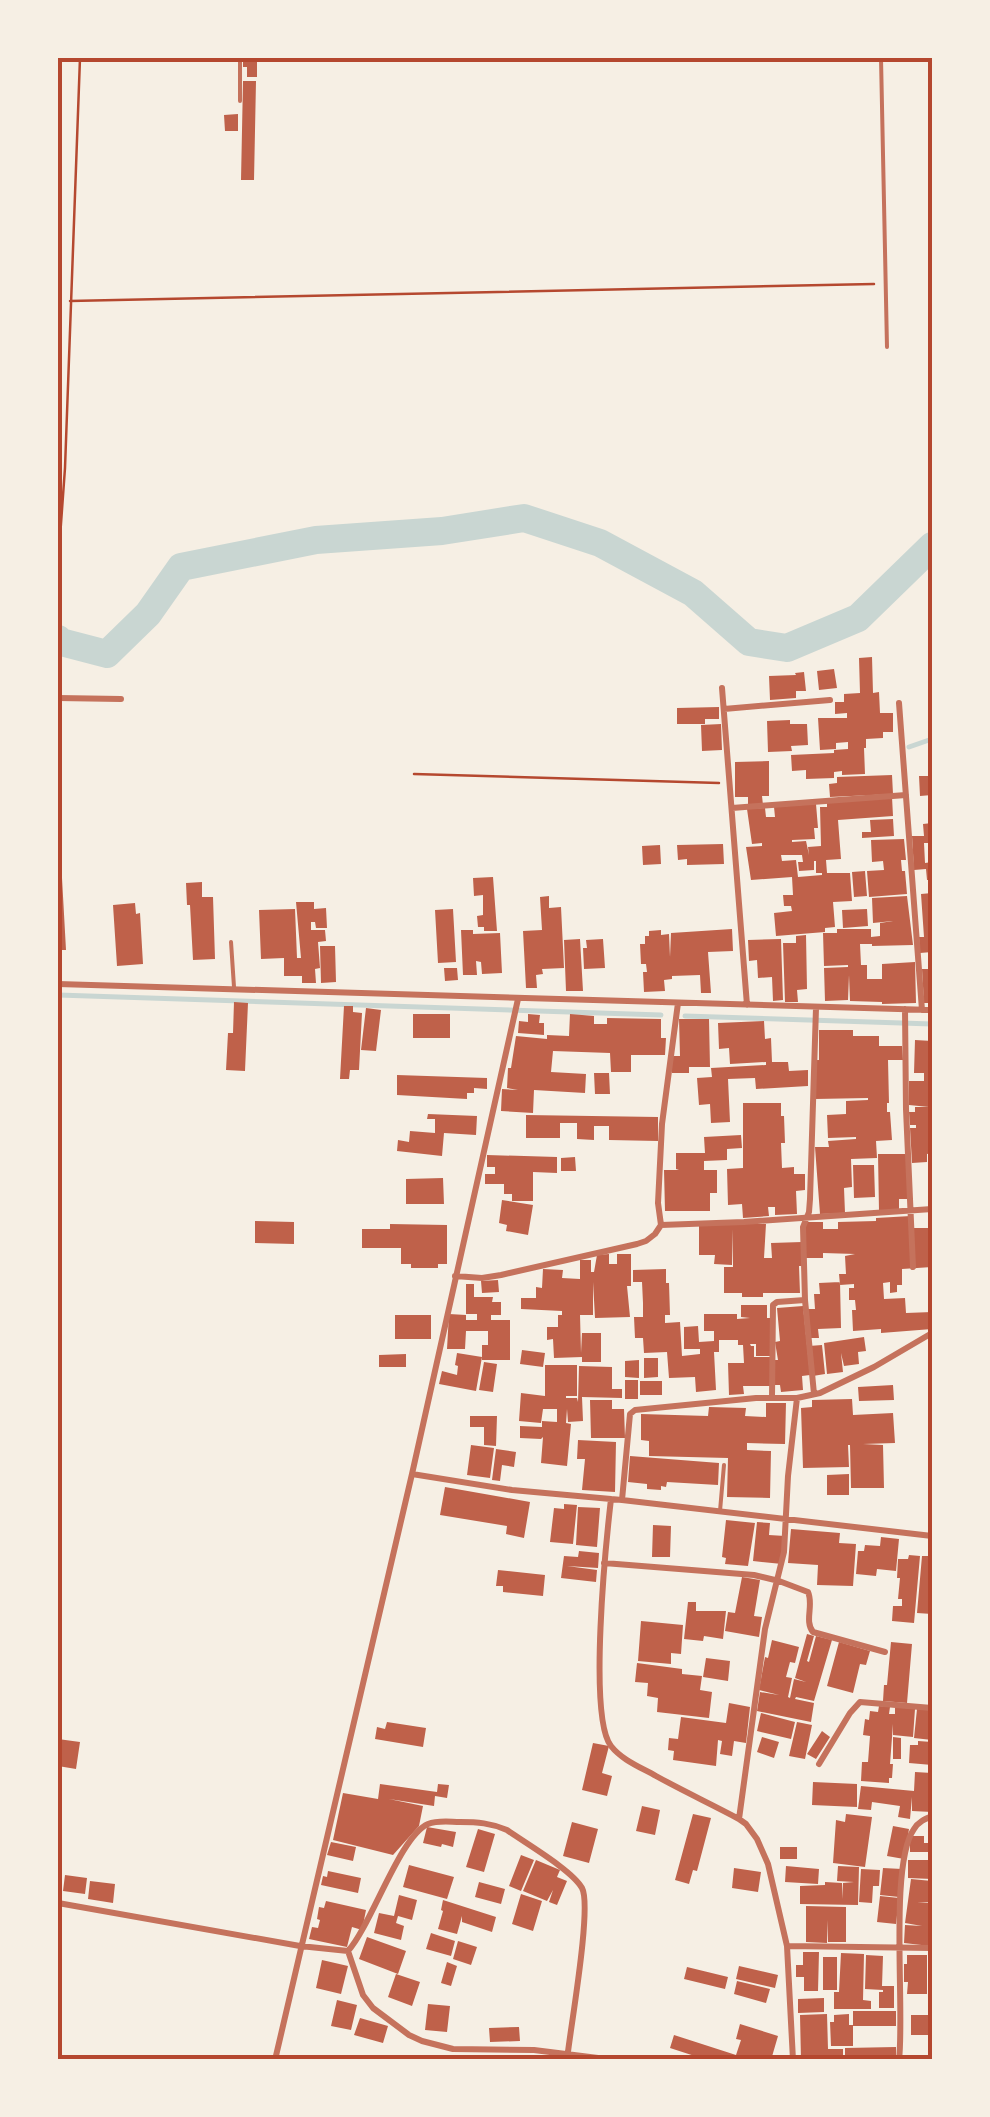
<svg xmlns="http://www.w3.org/2000/svg" width="990" height="2117" viewBox="0 0 990 2117" font-family="'IBM Plex Serif',serif">
  <style>
    .lines { fill: none; stroke-linecap: round; stroke-linejoin: round }
    .stream { stroke: #c9d6d2; stroke-width: 5 }
    .river { stroke: #c9d6d2; stroke-width: 28 }
    .building { fill: #bf614a; fill-rule: evenodd }
    .path { stroke: #b5482f; stroke-width: 2.5 }
    .service { stroke: #c5725c; stroke-width: 4 }
    .minor { stroke: #c5725c; stroke-width: 6 }
    .neatline { fill: none; stroke: #b5482f; stroke-width: 4 }
  </style>
  <rect width="100%" height="100%" fill="#f6efe4"/>
  <g class="lines">
    <path class="stream" d="M909 747 932 739
      M58 995 661 1015
      M685 1016 932 1024"/>
    <path class="river" d="M58 639 61 642 107 654 148 614 181 567 316 540 442 531 524 518 600 543 693 593 749 642 787 648 858 618 932 546"/>
  </g>
  <path class="building" d="M243 58H257V77H247V67H243Z
    M243 81H256L254 180H241Z
    M238 114V131H225L224 115Z
    M872 657 873 693 879 692 880 713H893V732H883V738L866 739V748H864L865 774 842 775V771L834 772V778L806 779V770L792 771 791 755 834 753V750L848 749V742L836 743V749L820 750 818 718H847V713L835 714V702H844V694L860 693 859 658Z
    M834 669 837 688 819 690 817 671Z
    M804 672 806 691H796V698L770 700 769 676 796 675 795 673Z
    M719 707V719H705V724H677V708Z
    M790 720V724H807L808 745 791 746 792 751 768 752 767 721Z
    M721 724 722 750 702 751 701 725Z
    M769 761V796H762L763 805H748V797H735V762Z
    M892 775 893 794 830 797 829 784 837 783V777Z
    M919 776H932V795L920 796Z
    M892 797 893 816 838 820 841 859 826 860 827 873H850L852 901 833 902 835 927 825 928V932L776 936 774 913 792 911 791 906H784L783 895H793L792 877 751 880 746 847 762 846V843L752 844 747 809 765 808 766 817H775L774 807 816 804 818 828H814L815 839 792 840V842L806 841 809 855 808 847 821 846 820 807H827V802ZM781 855H802L803 862H798L799 871 814 870V861H816V873H822V875L798 877 796 860 782 861Z
    M893 819 894 836 862 838V832H871L870 820Z
    M932 823V843H924L925 863 932 862V880H927L926 869 914 870 912 836H924L923 824Z
    M904 839 906 860H901L902 871H905L907 894 869 897 867 871 884 870 883 861 872 862 871 840Z
    M723 844 724 864 687 865V859L678 860 677 845Z
    M660 845 661 864 643 865 642 846Z
    M865 871 867 896 854 897 852 872Z
    M493 877 497 931H484V927H478L477 916 483 915V895L474 896 473 878Z
    M58 878H62L66 950H58Z
    M202 882V897H213L215 959 193 960 190 905H187L186 883Z
    M932 893V952L920 953 919 937H924L921 894Z
    M549 896V908L561 907 564 968 542 969 543 974 536 975 537 988H526L523 931 542 930 540 897Z
    M907 896 913 945 872 946V944H860L861 965H867V979H882V964L915 962 916 1003 882 1004V1002L850 1001 849 975 848 1000 825 1001 824 968 848 967V965L824 966 823 933H837V929H871V937L880 936V923L893 921 873 923 872 898Z
    M296 902H314V909L326 908 327 928H316L315 922H311V930H325L326 941 318 942 320 968 315 969 316 983H302V976H284V958L261 959 259 910 295 909 297 958H301Z
    M135 903 136 914 140 913 143 964 117 966 113 905Z
    M453 909 456 962 438 963 435 910Z
    M867 909 868 926 843 928 842 910Z
    M732 929 733 951 708 952 711 993H701L700 975 672 976V979L664 980 665 991 644 992 643 972H647L646 964H641L640 944H645V936H649V931L661 930V935L669 934 670 957 671 933Z
    M461 930H473V934L500 933 502 973 482 974 481 962 476 961 477 975H463Z
    M806 935 807 989 797 990 798 1002H785L783 943H796V936Z
    M580 939 583 991H566L564 940Z
    M603 939 605 968 584 969 583 948H587L586 940Z
    M781 939 783 1000 773 1001 772 977 758 978 757 960 749 961 748 940Z
    M320 946H335L336 982 321 983Z
    M444 968H457L458 980 445 981Z
    M922 969H932V1003H924Z
    M234 1002 248 1003 245 1071 226 1070 228 1033H233Z
    M344 1006H353V1012L362 1013 359 1070H350L349 1079H340Z
    M366 1008 381 1010 376 1051 361 1050Z
    M413 1014H450V1038H413Z
    M528 1014 540 1015 539 1023H544V1035L518 1033 519 1021 528 1022Z
    M570 1014 594 1016V1024H607V1018L661 1019V1038H666L665 1055H631V1072H611L610 1053 553 1051 551 1072 586 1074 585 1093 534 1090 533 1113 501 1111 502 1089 518 1090 507 1088 508 1068H511L516 1036 547 1039V1035L569 1036Z
    M679 1019H709L710 1067H689V1073H672V1056H680Z
    M764 1021 765 1039 771 1038 772 1062H788L789 1071 808 1070V1086L756 1089 755 1078 728 1079 730 1122 711 1123 710 1104 699 1105 697 1078 712 1077 711 1068 766 1065V1062L730 1064 729 1048 719 1049 718 1023Z
    M819 1030H853V1036H879V1046H902L903 1060H888L889 1103H887V1112H890L892 1140 876 1141 877 1158 851 1159 852 1187 844 1188 845 1213 820 1214 815 1147H829L828 1141 856 1139V1137L828 1138 827 1115 846 1114V1101L868 1100V1098L815 1099V1060H819Z
    M915 1040 932 1041V1153L927 1154V1162L912 1163 910 1128H916V1125H910L909 1112H915V1107H929L909 1105V1081H924V1073H914Z
    M594 1073H609L610 1094H595Z
    M397 1075 487 1078V1089L474 1088V1093H467V1099L397 1095Z
    M743 1103H781V1116H784L785 1143H781L782 1168 794 1167V1174H805V1190L796 1191 797 1214 775 1215V1207H768L769 1216 743 1218 742 1204 728 1205 727 1169 743 1168Z
    M428 1114 477 1116 476 1135 444 1133 442 1156 397 1151 398 1140 409 1142 410 1131 435 1133V1119H427Z
    M526 1115 658 1117V1141L609 1140V1126H594V1140L577 1139V1123H560V1138H526Z
    M741 1135 742 1148 727 1149V1160L704 1161V1170H717V1193H710V1211H665L664 1170H679L676 1169V1153H705L704 1137Z
    M878 1154H908L909 1199H899V1211H879Z
    M487 1155 557 1157V1173L533 1172V1201H512V1194H504V1184H485V1174H495V1167H487Z
    M575 1157 576 1171H561V1158Z
    M853 1165H874L875 1197 854 1198Z
    M443 1178 444 1204H406V1179Z
    M502 1200 533 1205 528 1235 506 1231 507 1225 499 1223Z
    M911 1216 912 1228H932V1267L902 1269V1285H897V1292L890 1293V1282L883 1283 884 1299 905 1298 906 1313 932 1312V1329L881 1333V1329L853 1331 852 1310H856L855 1300H849V1288H854V1284L840 1285 839 1274H846L845 1256 855 1254 823 1253V1258H805V1222H823V1229H838V1222L876 1221V1218Z
    M255 1221 294 1222V1244L255 1243Z
    M390 1224 447 1225V1264H438V1268H411V1264H401V1248H362V1229H390Z
    M699 1224H766L764 1258H772L771 1243 802 1242 803 1266H799L800 1293H763V1297H742V1293H724V1267H733V1229L732 1265 714 1264 715 1255H699Z
    M609 1254V1264H617V1254H631V1286H627L630 1317 595 1318 593 1282V1315H580L581 1353 582 1333H601V1362H582V1357L554 1358 553 1339 547 1340V1327H558V1315H562V1311L521 1309V1298H536V1287L542 1288 543 1269 563 1270 562 1278 580 1279V1260H591V1272H594L597 1255Z
    M666 1269V1283H669L670 1315H665V1323L680 1322 682 1356 700 1354V1349H684V1327L698 1326 699 1342 714 1341V1331H704V1314H737V1319L750 1318 741 1317V1305H767V1318H771V1356H756V1344H750L751 1346H754V1357H771V1386H743L744 1394 729 1395 728 1363H744L743 1345H738V1340H719V1352H714L716 1390 696 1392 695 1377 669 1378 667 1352 644 1353 643 1338H635L634 1317H643V1303L642 1282H633V1270Z
    M498 1280 499 1292 482 1293 481 1281Z
    M840 1282 841 1328 818 1329 819 1338H809L807 1309H815L814 1294H820L819 1283Z
    M466 1284H474V1297H493L492 1302H501V1315H491V1320H510V1360H482V1345H488V1331H466L465 1349H447L449 1314 466 1315V1320H477V1314H466Z
    M803 1306 810 1375 802 1376 803 1390 781 1392 780 1385H775L772 1360H778L775 1342 780 1341 777 1308Z
    M395 1315H431V1339H395Z
    M864 1337 866 1351 858 1352 859 1364 844 1366 841 1353 843 1372 827 1374 824 1343Z
    M822 1345 825 1374 813 1376 809 1346Z
    M522 1350 545 1353 543 1367 520 1364Z
    M457 1353 482 1357 476 1391 439 1384 442 1371 457 1375 458 1366 455 1365Z
    M406 1354V1367H379V1355Z
    M644 1358H658V1377L644 1378Z
    M639 1360V1378L625 1377V1361Z
    M484 1362 497 1364 493 1392 479 1390Z
    M545 1365H577V1396H566V1398H577L578 1402 579 1366 612 1367V1389H622V1398L582 1397 583 1421 568 1422 567 1409 566 1423 571 1424 567 1466 541 1463 543 1437 541 1439 520 1438V1426L542 1427V1421L557 1422V1409H543L541 1423 519 1421 521 1393 545 1396Z
    M625 1380H638V1399H625Z
    M640 1381H662V1395H640Z
    M893 1385 894 1400 859 1401 858 1387Z
    M852 1399 853 1415 893 1413 895 1443 863 1444 883 1445 884 1488H851L850 1445H848L849 1467 803 1468 801 1408 812 1407V1400Z
    M590 1400H612V1409H624L625 1438H591Z
    M766 1403H786L785 1444 747 1443V1450L771 1451 770 1498 727 1497 728 1458 649 1456V1441L641 1440V1414L708 1416 709 1407 746 1408 745 1416 766 1417Z
    M470 1416H497L496 1446 484 1445V1427H470Z
    M578 1440 616 1442 615 1492 582 1490 585 1459H577Z
    M471 1445 494 1448 490 1478 467 1475Z
    M496 1449 516 1452 514 1467 502 1465 500 1481 492 1480Z
    M630 1456 719 1463 718 1485 667 1482 666 1487 661 1486V1490L647 1489V1484L628 1482Z
    M849 1474V1495H827V1475Z
    M445 1487 530 1502 524 1538 506 1534 507 1526 440 1515Z
    M564 1504 577 1505 573 1544 550 1542 554 1508 564 1509Z
    M578 1507 600 1508 597 1547 576 1545Z
    M726 1520 755 1523 748 1566 725 1564 726 1558 722 1557Z
    M757 1522 770 1523 769 1535 785 1536 782 1564 753 1561Z
    M653 1525 671 1526 670 1557H652Z
    M791 1529 840 1533 839 1543 856 1544 853 1586 817 1585 818 1565 788 1563Z
    M881 1537 899 1539 896 1571 877 1569 876 1576 856 1574 858 1551H864L865 1545 880 1546Z
    M579 1551 599 1553 598 1568 567 1566 597 1570 596 1582 561 1578 564 1556 578 1557Z
    M909 1555 920 1556 914 1623 892 1621 893 1606H902V1599H898L900 1578H897L898 1559H908Z
    M922 1556H932V1614L917 1613Z
    M498 1570 545 1575 543 1596 503 1592V1586H496Z
    M742 1577 760 1580 754 1616 762 1617 759 1637 725 1631 728 1612 735 1613Z
    M688 1602H696V1611H726L723 1639 704 1636 703 1641 684 1639Z
    M641 1621 683 1625 681 1654 671 1653V1664L638 1661Z
    M807 1634 814 1636 807 1661 809 1662 816 1636 832 1640 814 1701 796 1697 795 1699 814 1703 811 1722 757 1711 760 1692 779 1695 759 1690 765 1657 768 1658 772 1640 799 1647 795 1663 790 1662 786 1677 792 1678 788 1697 790 1698 794 1679 806 1682 795 1678Z
    M839 1642 870 1651 866 1665 860 1664 853 1693 827 1686Z
    M891 1642 912 1644 907 1703 883 1701 884 1685H887Z
    M706 1658 730 1661 728 1681 703 1677Z
    M637 1663 682 1669V1674L702 1676 700 1690 712 1692 709 1718 657 1712 658 1698 647 1696 648 1683 635 1682Z
    M729 1703 750 1707 746 1743 734 1741 732 1756 720 1754 722 1741 718 1740 716 1766 673 1760 674 1751 668 1750 669 1738 678 1739 681 1717 726 1723Z
    M879 1706 890 1707 889 1714H895V1707L915 1709 913 1737 893 1735V1724L890 1764H893L892 1778H889V1783L861 1781 862 1762H868L870 1736 863 1735 865 1719 869 1720 870 1711 878 1712Z
    M917 1709 932 1710V1740L914 1738Z
    M761 1713 795 1722 791 1739 757 1731Z
    M387 1722 426 1728 423 1747 375 1739 377 1727 385 1729Z
    M797 1722 812 1725 805 1759 789 1756Z
    M822 1731 830 1737 816 1759 807 1754Z
    M762 1737 779 1742 774 1758 757 1752Z
    M893 1737 901 1738V1759H893Z
    M58 1739 80 1742 76 1769 58 1766Z
    M918 1741 932 1742V1765L909 1763 910 1745H918Z
    M593 1743 609 1746 602 1773 612 1776 607 1796 582 1790Z
    M915 1772 932 1773V1812L912 1811V1797L910 1819 898 1817 900 1806 872 1802 871 1810 858 1809 861 1786 914 1791Z
    M813 1782 857 1784V1807L812 1805Z
    M380 1784 437 1792 438 1784 449 1785 447 1798 435 1796 434 1806 389 1799 423 1806 419 1826 393 1855 333 1840 343 1793 378 1799Z
    M642 1806 660 1810 655 1835 636 1831Z
    M693 1814 711 1818 697 1871 693 1870 689 1884 675 1880Z
    M846 1814 872 1817 865 1867 833 1863 836 1820 845 1822Z
    M572 1822 598 1829 589 1863 563 1856Z
    M893 1826 909 1829 904 1859 887 1856Z
    M427 1827 456 1832 453 1847 442 1844 441 1847 423 1843Z
    M478 1829 495 1834 484 1872 466 1867Z
    M910 1836H924V1843H932V1852H910Z
    M331 1842 356 1847 353 1861 327 1855Z
    M780 1847H797V1859H780Z
    M521 1855 534 1860 521 1891 509 1886Z
    M536 1860 560 1870 557 1877 567 1881 557 1905 549 1902 553 1890 547 1901 523 1891Z
    M908 1860H932V1879L908 1878Z
    M409 1865 454 1877 447 1899 403 1887Z
    M786 1866 819 1869 818 1884 785 1882Z
    M838 1866 859 1867 858 1905 800 1904V1886L825 1885V1882L842 1883 843 1899V1883L854 1882 837 1881Z
    M734 1868 761 1872 758 1892 732 1888Z
    M883 1868 902 1869 899 1897 880 1895Z
    M861 1869 880 1870 879 1886H873L872 1903 859 1902Z
    M328 1871 361 1878 358 1893 321 1885 323 1876 327 1877Z
    M65 1875 87 1878 85 1894 63 1891Z
    M911 1879 932 1881V1902H917L932 1903 930 1946 904 1943 905 1925 922 1926 905 1923Z
    M90 1881 115 1884 113 1903 88 1899Z
    M479 1882 505 1889 501 1904 475 1897Z
    M521 1894 542 1901 533 1931 512 1924Z
    M399 1895 417 1900 412 1920 398 1916 396 1923 404 1926 401 1940 374 1933 379 1913 394 1916Z
    M880 1896 899 1898 896 1924 877 1922Z
    M443 1900 496 1917 492 1932 462 1922V1916L457 1934 438 1929 443 1911 441 1910Z
    M326 1901 366 1910 362 1930 352 1927 347 1947 309 1939 312 1927 318 1928 320 1920 317 1919 319 1907 324 1908Z
    M806 1906 846 1907V1942H828L827 1920V1943L806 1942Z
    M431 1933 455 1941 451 1956 426 1949Z
    M367 1937 406 1951 398 1974 359 1959Z
    M458 1941 477 1947 471 1965 453 1959Z
    M803 1952H819L818 1991H804V1977H796V1965H803Z
    M841 1953 864 1954 863 2000 871 2001V2009H834V1992H839Z
    M866 1955 883 1956 882 1986H894V2008H879V1992H883V1990L865 1989Z
    M907 1955H927V1994H907L908 1982H904V1964H907Z
    M823 1957H837V1990H823Z
    M322 1960 348 1966 341 1994 316 1988Z
    M447 1962 457 1966 451 1986 441 1983Z
    M739 1966 778 1975 775 1988 736 1979Z
    M687 1967 728 1977 725 1989 684 1979Z
    M396 1974 420 1982 412 2006 388 1997Z
    M737 1981 770 1989 766 2003 734 1994Z
    M824 1998V2012L798 2013V1999Z
    M337 2000 357 2005 351 2030 331 2026Z
    M428 2004 450 2006 447 2032 425 2030Z
    M853 2011H896V2026H853Z
    M827 2014 828 2049H843V2060H801L800 2015Z
    M849 2014V2025H853V2046H831L830 2022H834V2015Z
    M911 2015H932V2035H911Z
    M360 2018 388 2026 383 2043 354 2035Z
    M740 2024 778 2036 771 2060H707L670 2048 674 2035 736 2055 741 2040 736 2039Z
    M519 2027 520 2041 490 2042 489 2028Z
    M896 2047V2060H845V2048Z"/>
  <g class="lines">
    <path class="path" d="M70 301 874 284
      M58 565 65 468 80 58
      M414 774 719 783"/>
    <path class="service" d="M240 58V101
      M881 58 887 347
      M231 942 234 987
      M720 1511 724 1465"/>
    <path class="minor" d="M722 688 747 1005
      M58 698 121 699
      M899 703 922 1010
      M724 709 830 700
      M732 808 906 795
      M58 984 932 1010
      M905 1009 906 1109 913 1267
      M661 1225 744 1222 932 1209
      M455 1276 482 1278 501 1275 637 1244 646 1241 655 1234 661 1225 658 1203 662 1124 678 1003
      M805 1300 814 1394
      M772 1397 773 1305 777 1302 805 1300 803 1227 809 1212 810 1199 816 1008
      M412 1474 512 1490 622 1500 932 1536
      M611 1499C606 1542 588 1717 611 1746 622 1760 640 1767 656 1776 683 1791 711 1804 739 1819L746 1824 757 1839 768 1864 787 1946 793 2060
      M622 1500 630 1414 635 1410 756 1398H797L820 1393 874 1367 932 1333
      M604 1563 754 1575 779 1581 808 1592C814 1605 804 1621 813 1632L885 1652
      M819 1764 850 1713 860 1702 932 1708
      M739 1819 765 1629 784 1552 788 1476 797 1398
      M58 1903 300 1946 348 1951
      M787 1946 932 1948
      M348 1951C372 1924 400 1836 428 1824 438 1820 450 1822 460 1822 477 1822 491 1823 507 1830 525 1843 572 1870 582 1888 592 1906 571 2025 568 2052
      M348 1951 363 1995 373 2008 409 2035 422 2041 453 2049 534 2050 614 2060
      M275 2060 412 1474 518 999
      M899 2060C905 2010 889 1864 914 1829 918 1822 925 1819 932 1816"/>
  </g>
  <rect width="990" height="2117" fill="none" stroke="#f6efe4" stroke-width="120"/>
  <rect x="60" y="60" width="870" height="1997" class="neatline"/>
</svg>
